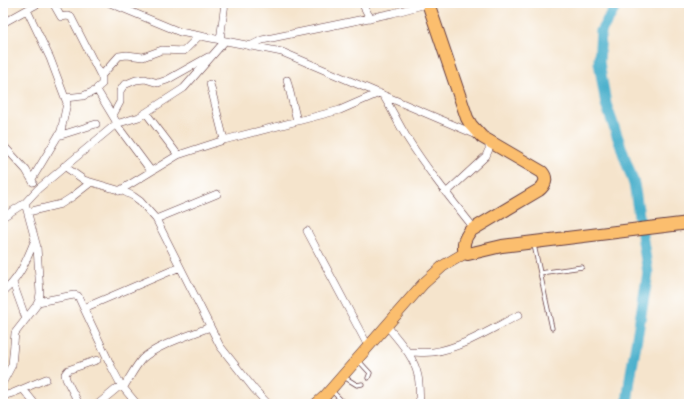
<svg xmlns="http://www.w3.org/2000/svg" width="692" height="407" viewBox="0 0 692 407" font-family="Caveat,sans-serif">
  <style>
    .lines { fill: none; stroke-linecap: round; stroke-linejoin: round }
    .river { stroke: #4db1cc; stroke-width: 11 }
    .service-casing { stroke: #643d43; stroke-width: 5 }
    .minor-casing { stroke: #643d43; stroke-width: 8 }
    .primary-casing { stroke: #643d43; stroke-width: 12 }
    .trunk-casing { stroke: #643d43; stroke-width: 14 }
    .service { stroke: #fff; stroke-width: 3.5 }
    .minor { stroke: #fff; stroke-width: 7 }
    .primary { stroke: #fbbe6e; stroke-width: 11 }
    .trunk { stroke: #fbbe6e; stroke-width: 12 }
  </style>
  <rect width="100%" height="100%" fill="#fff"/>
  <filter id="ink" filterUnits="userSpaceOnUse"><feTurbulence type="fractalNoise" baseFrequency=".025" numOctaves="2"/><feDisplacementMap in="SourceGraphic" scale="8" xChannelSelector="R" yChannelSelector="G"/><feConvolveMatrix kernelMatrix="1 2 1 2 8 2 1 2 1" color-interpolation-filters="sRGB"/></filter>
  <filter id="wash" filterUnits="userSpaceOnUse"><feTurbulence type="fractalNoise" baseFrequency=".012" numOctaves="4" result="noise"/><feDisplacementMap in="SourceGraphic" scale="16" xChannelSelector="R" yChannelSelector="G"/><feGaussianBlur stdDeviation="0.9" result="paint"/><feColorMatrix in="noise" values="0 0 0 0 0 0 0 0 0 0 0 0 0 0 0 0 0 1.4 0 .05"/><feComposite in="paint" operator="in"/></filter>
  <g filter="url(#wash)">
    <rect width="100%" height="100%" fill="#f5e4cc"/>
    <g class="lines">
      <path class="river" d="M618 3 601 31 599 62 606 104 634 184 648 273 630 379 627 404"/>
    </g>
  </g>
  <g filter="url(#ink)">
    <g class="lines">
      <defs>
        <path id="service" d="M534 245 552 328
          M540 273 582 267
          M358 360 370 373 368 378
          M344 377 357 385 362 384
          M331 390 345 404"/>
        <path id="minor" d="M53 3 61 17 67 16 71 17 102 78V84L97 88V90L117 123
          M110 3 180 32 282 52 477 135
          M362 3 370 18
          M27 10 50 58 67 103 61 131 32 179
          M3 23 39 3
          M220 40 225 3
          M250 46 262 40 393 13 430 3
          M101 76 119 56 127 55 143 57 162 50 184 51 199 36
          M287 80 297 121
          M210 84 224 140
          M383 95C391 108 398 123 406 136 426 168 450 198 474 228
          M65 98 83 96 97 90
          M146 113 178 155
          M113 115 120 102V91L124 85 136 80 145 79 158 83 167 80 208 57
          M116 124 151 171
          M58 136 96 124
          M3 145 26 170 33 182
          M64 166 84 180 125 192 133 196 140 201 156 219 220 346 254 389 268 404
          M119 191 178 155 224 140 340 110 379 93
          M446 193 486 156 489 149V142
          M28 212 61 204 72 197 90 183
          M3 217 25 203
          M156 219 217 194
          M307 231 368 346
          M13 283 26 319
          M3 292C21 277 26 260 35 240
          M38 302 74 295 78 296 112 368 121 385 137 404
          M84 308 180 267
          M387 326C399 341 414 356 418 376 420 385 419 395 420 404
          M408 352C416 352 425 353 433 352 462 348 493 328 519 315
          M3 382 12 365 15 333 36 306 39 300 40 293 37 247 25 203 38 189 116 124 139 117 184 88 225 41
          M123 388C129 379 135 367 142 359 157 345 191 335 210 327
          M23 389 35 404
          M3 396 13 393 46 379
          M79 404 66 379 65 374 68 370 97 360
          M98 404 121 385"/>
        <path id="primary" d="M316 404 325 396 423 284 443 266 465 253"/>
        <path id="trunk" d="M428 3 467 118 471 125 482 137 542 172C548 179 545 185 539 190L470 231C465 238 462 244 465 253L468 254 502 246 689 223"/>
      </defs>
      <use href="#service" class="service-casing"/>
      <use href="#minor" class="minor-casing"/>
      <use href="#primary" class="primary-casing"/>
      <use href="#trunk" class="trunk-casing"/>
      <use href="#service" class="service"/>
      <use href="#minor" class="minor"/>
      <use href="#primary" class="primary"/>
      <use href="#trunk" class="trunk"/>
    </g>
  </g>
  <rect width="692" height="407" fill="none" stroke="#fff" stroke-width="16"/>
</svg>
